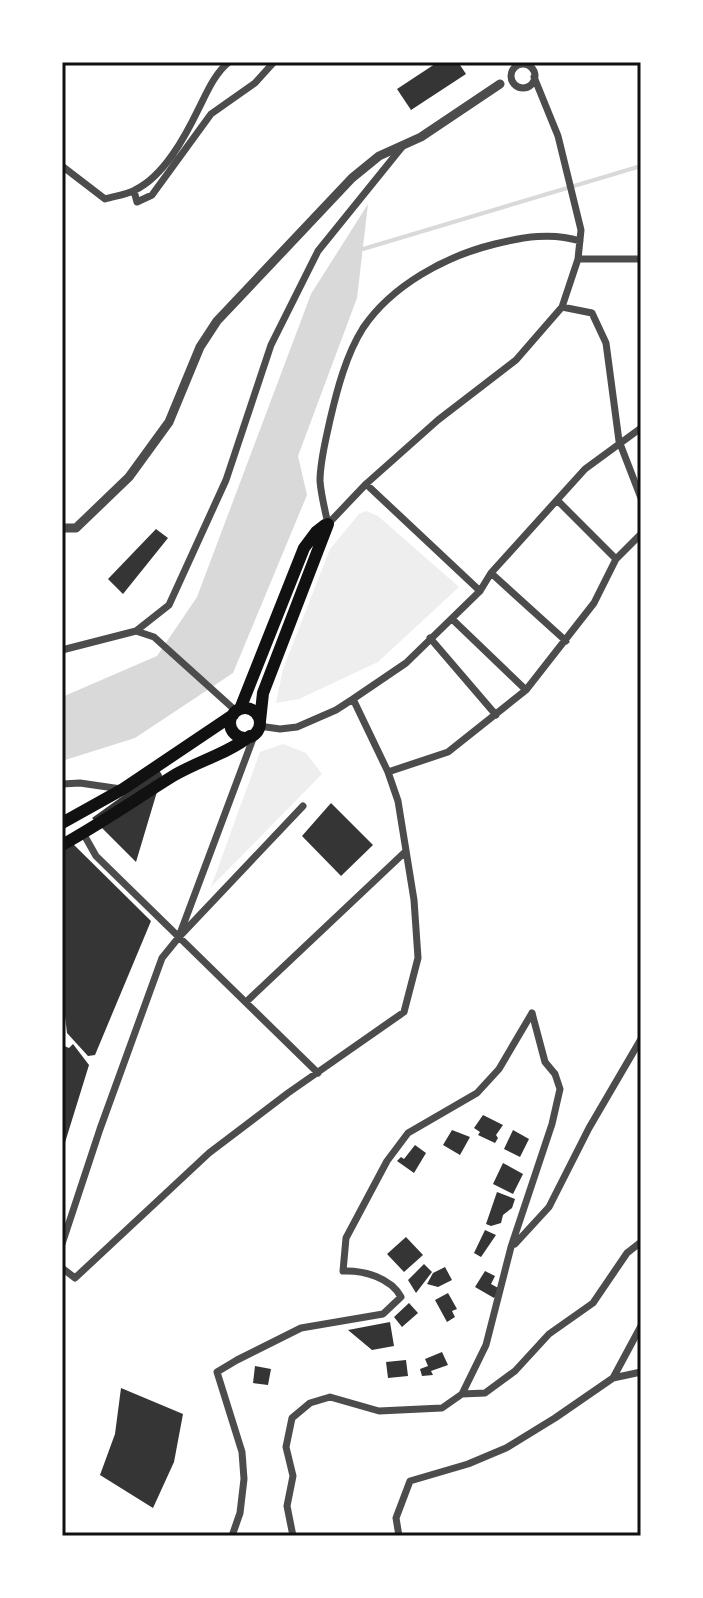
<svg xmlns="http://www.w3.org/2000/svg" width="703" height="1598" viewBox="0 0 703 1598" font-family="'Public Sans',sans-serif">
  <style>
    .green { fill: #eee }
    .water { fill: #d9d9d9 }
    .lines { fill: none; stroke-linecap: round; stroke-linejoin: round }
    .stream { stroke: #d9d9d9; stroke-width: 4 }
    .building { fill: #353535 }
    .minor { stroke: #4c4c4c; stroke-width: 7 }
    .tertiary { stroke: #4c4c4c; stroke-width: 9 }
    .trunk { stroke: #111; stroke-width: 12 }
    .neatline { fill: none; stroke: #111; stroke-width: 3 }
  </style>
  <rect width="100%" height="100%" fill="#fff"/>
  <path class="green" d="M366 511 378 516 459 587 378 662 299 699 276 703 283 669 330 549 359 514Z
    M283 744 306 753 322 774 211 887 260 752Z"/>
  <path class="water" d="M368 204 357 298 298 456 307 495 233 673 135 738 62 761V697L157 656 197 597 311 294Z"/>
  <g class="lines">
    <path class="stream" d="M363 249 641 166"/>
  </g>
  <path class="building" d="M438 62H458L466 74 411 110 397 89Z
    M156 529 168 538 123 594 108 579Z
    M159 770 162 775 136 862 92 818Z
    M331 803 373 845 341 876 302 836Z
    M62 838H67L151 921 95 1055 88 1056 67 1033 62 991Z
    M73 1044 89 1065 63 1149 62 1045 69 1048Z
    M483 1115 503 1125 496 1135 498 1138 495 1143 478 1135 480 1132 474 1128Z
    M452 1130 470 1137 460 1155 443 1145Z
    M513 1130 529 1139 520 1157 504 1149Z
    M415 1145 426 1153 414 1173 397 1161 401 1157 404 1159Z
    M503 1163 523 1174 513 1194 493 1184Z
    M497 1192 515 1199 512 1208 503 1215 501 1223 491 1226 486 1224Z
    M485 1230 496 1235 481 1257 474 1253Z
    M406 1237 423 1255 404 1272 387 1254Z
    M424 1264 432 1272 416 1293 408 1280Z
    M445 1267 452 1280 438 1287 427 1284 433 1273Z
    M485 1271 495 1276 491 1284 500 1289 494 1298 475 1287Z
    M448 1293 457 1309 452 1311 455 1317 447 1322 435 1300Z
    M409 1303 418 1313 402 1327 394 1317Z
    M390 1322 394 1346 372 1350 348 1330Z
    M442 1352 448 1365 431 1371 433 1375 422 1376 420 1369 428 1366 425 1359Z
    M406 1360 408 1376 388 1378 386 1362Z
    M255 1366 271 1369 268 1385 253 1383Z
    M121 1388 183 1414 174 1462 153 1508 100 1475 115 1434Z"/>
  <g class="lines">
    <path class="minor" d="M511 76a12 12 0 1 1 24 0a12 12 0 1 1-24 0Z
      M62 166 105 199C115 196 126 195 135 190 164 176 185 137 199 108 207 92 215 73 229 62
      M134 191 137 202 152 195 211 114 255 83 274 62
      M578 259H641
      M562 307 592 313 606 343 619 441 641 498
      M366 484 480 591
      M558 501 616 559
      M328 524 366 484 438 420 516 360 562 307 578 259 581 230 558 136 534 77
      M328 524C325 510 321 495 320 481 320 461 326 439 330 420 337 390 346 355 363 328 392 285 446 256 495 244 523 237 552 232 580 241
      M491 573 566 641
      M452 619 526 690
      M136 631 169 605 226 480 271 345 318 251 402 147
      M430 638 496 715
      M62 650 136 631 154 637 236 711
      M259 726 280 729 297 727 336 710 353 699 406 663 480 591 491 573 585 469 641 428
      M388 772 448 752 526 690 594 603 616 559 641 534
      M62 784 80 783 121 789
      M83 833 96 856 318 1073
      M181 931 254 736
      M246 1002 405 852
      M62 1244 100 1129 162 958 179 937 303 806
      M515 1244 549 1207 589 1128 641 1039
      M62 1268 75 1278 209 1153 288 1093 404 1012 418 958 414 900 398 801 388 772 353 699
      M613 1378 641 1372
      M462 1394 486 1345 511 1247 552 1124 560 1089 555 1074 545 1062 532 1013
      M232 1536 240 1513 244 1479 242 1452 217 1372 237 1360 301 1328 383 1314 401 1297C391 1278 364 1270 343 1271L346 1238 387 1161 408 1133 477 1093 499 1069 532 1013
      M293 1536 287 1506 293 1476 286 1447 292 1418 310 1403 330 1397 379 1411 442 1408 462 1394 485 1393 515 1371 549 1334 593 1303 627 1253 641 1242
      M399 1536 396 1518 410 1481 468 1464 506 1448 555 1418 613 1378 641 1326"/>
    <path class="tertiary" d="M62 528H76L129 477 169 422 200 347 217 321 352 178 379 156 421 137 500 84"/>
    <path class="trunk" d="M230 723a15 15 0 1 1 30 0a15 15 0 1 1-30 0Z
      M240 709 304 548 316 532 325 525
      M260 721 263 693 328 524
      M62 823 123 789 233 715
      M62 845C100 824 136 799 173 776 198 761 227 754 250 736"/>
  </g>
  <rect width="703" height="1598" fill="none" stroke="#ffffff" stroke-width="128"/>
  <rect x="64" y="64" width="575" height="1470" class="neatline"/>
</svg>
